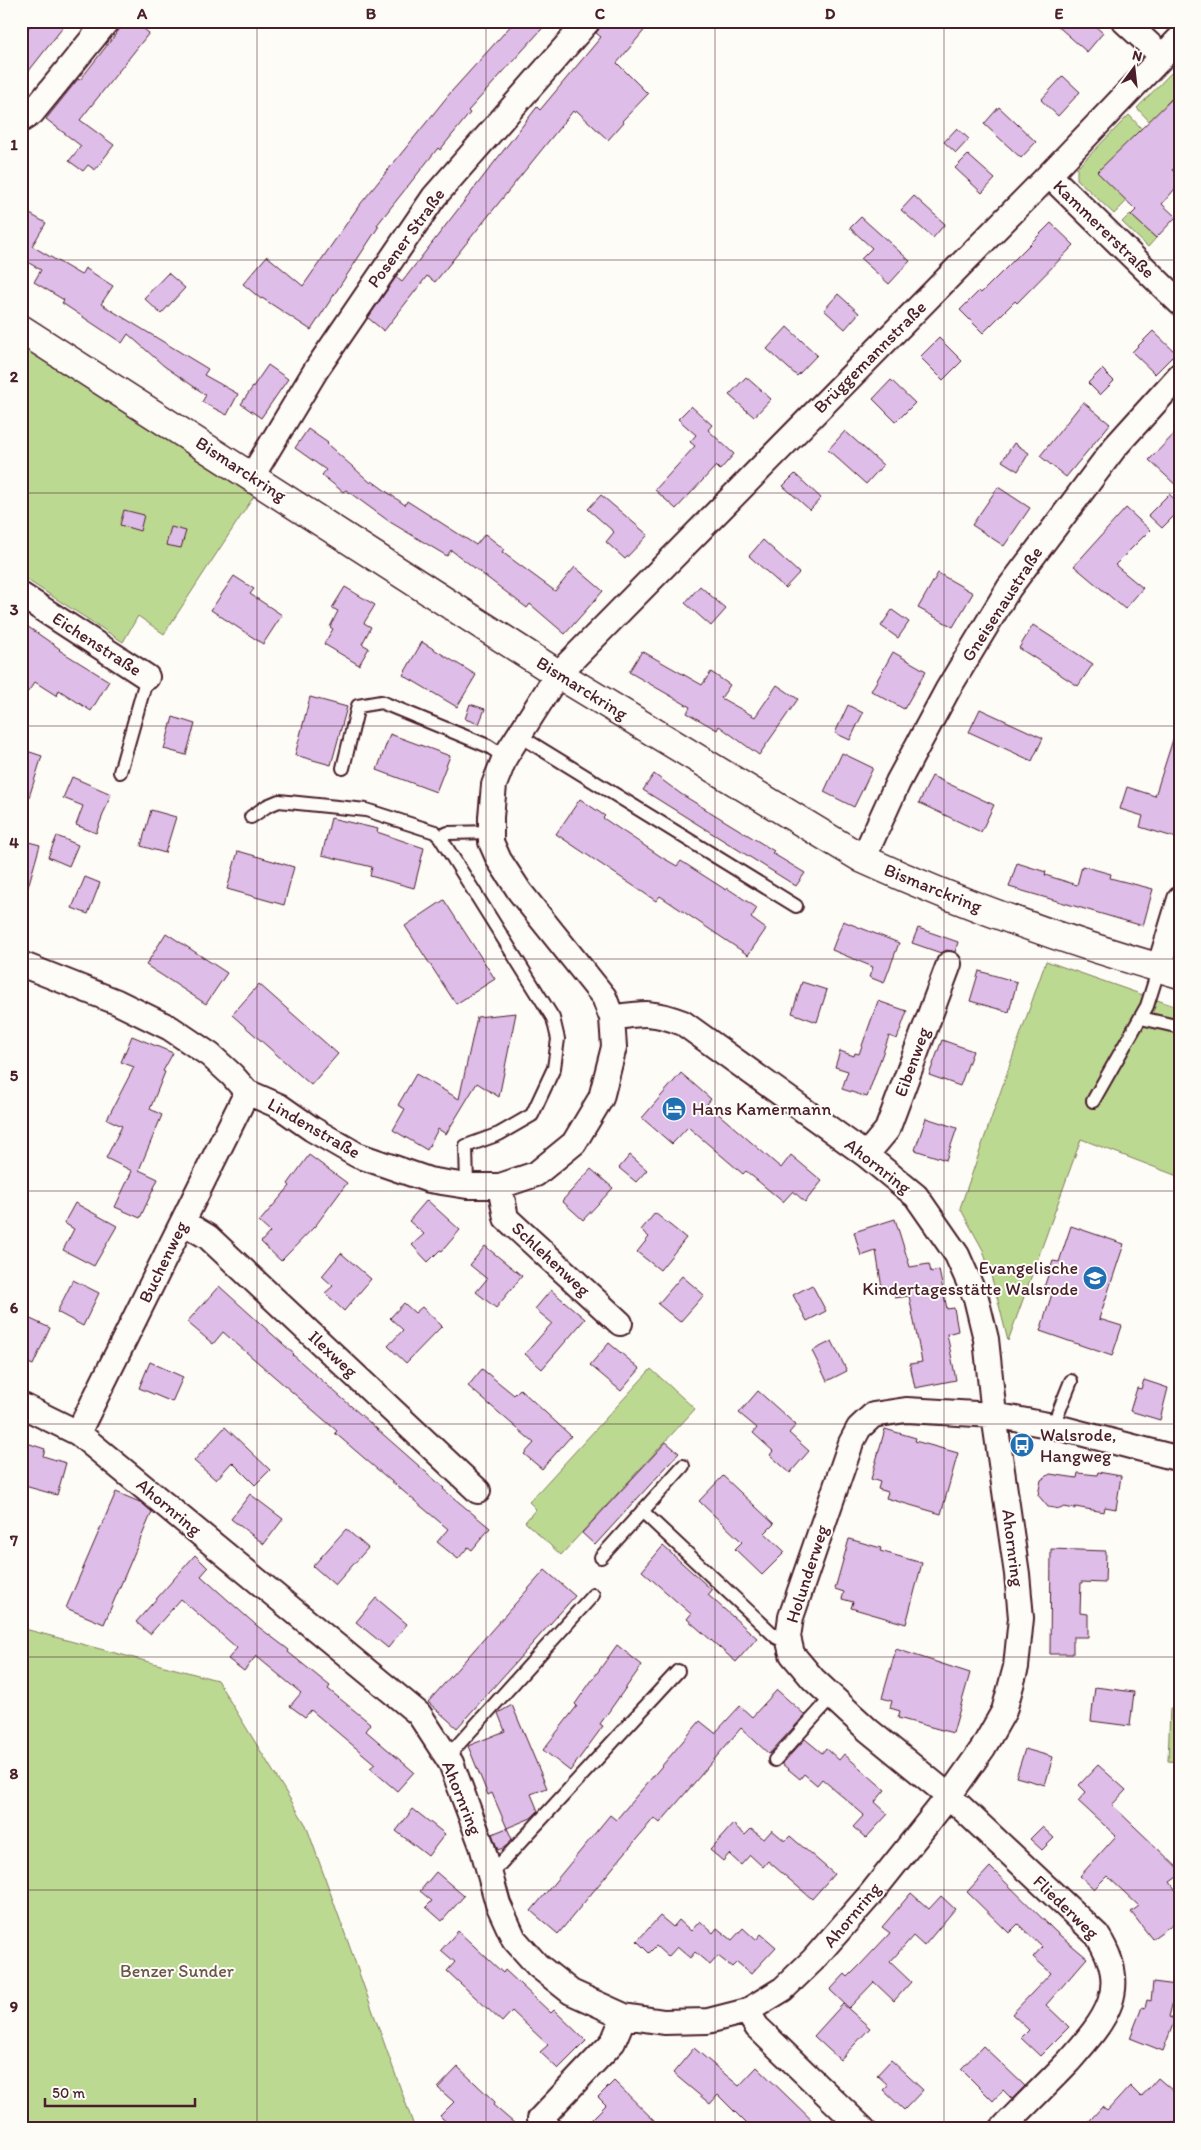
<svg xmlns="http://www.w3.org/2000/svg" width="1201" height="2150" viewBox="0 0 1201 2150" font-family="Itim,sans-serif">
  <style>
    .green { fill: #bcd991; stroke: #837c5e }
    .building { fill: #dfbde9; stroke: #4a1f2b }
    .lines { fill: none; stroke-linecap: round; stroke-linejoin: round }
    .lane-casing { stroke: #4a1f2b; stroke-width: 16 }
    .street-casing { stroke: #4a1f2b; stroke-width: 28 }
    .secondary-casing { stroke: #4a1f2b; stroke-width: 31 }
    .lane { stroke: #fdfcf7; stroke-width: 12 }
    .street { stroke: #fdfcf7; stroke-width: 24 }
    .secondary { stroke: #fdfcf7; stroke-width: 28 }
    .grid { fill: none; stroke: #4a1f2b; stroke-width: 1; stroke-opacity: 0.55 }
    .labels { text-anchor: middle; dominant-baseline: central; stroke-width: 4; stroke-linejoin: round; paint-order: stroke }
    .street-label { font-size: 18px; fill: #4a1f2b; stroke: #fdfcf7 }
    .poi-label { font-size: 18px; fill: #4a1f2b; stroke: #fdfcf7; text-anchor: start }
    .park-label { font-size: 18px; fill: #6c574a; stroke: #fdfcf7 }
    .neatline { fill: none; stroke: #4a1f2b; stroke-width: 2 }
    .grid-label { font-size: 16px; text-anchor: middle; font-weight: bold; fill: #4a1f2b }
  </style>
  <rect width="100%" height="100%" fill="#fdfcf7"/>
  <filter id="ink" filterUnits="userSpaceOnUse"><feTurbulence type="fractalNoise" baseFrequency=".02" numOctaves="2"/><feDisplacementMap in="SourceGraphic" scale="10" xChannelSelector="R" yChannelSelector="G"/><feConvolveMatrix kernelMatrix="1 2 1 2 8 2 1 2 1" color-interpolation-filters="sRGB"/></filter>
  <g filter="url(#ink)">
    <path class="green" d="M1171 73 1180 81V90L1166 104 1174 112 1168 119 1180 130V146L1114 214 1077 179V168L1129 115 1154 142 1155 140 1159 144 1165 138 1137 108Z
      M1130 214 1156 238 1148 247 1122 222Z
      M21 346 256 493 164 634 138 616 123 642 21 576Z
      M1046 961 1180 1008V1177L1081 1139 1008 1341 995 1289 983 1250 960 1208Z
      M651 1369 695 1409 561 1555 525 1522 536 1509 529 1502Z
      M21 1628 217 1680 306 1825 415 2129H21Z
      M1170 1708 1180 1709V1762L1168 1761Z"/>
    <path class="building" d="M34 21H68L21 81V37Z
      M126 21H134L149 33 80 120 114 145 95 170 88 165 83 171 69 161 81 146 46 119 78 79 80 80Z
      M515 21H549L468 111 470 113 440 150 438 148 377 225 379 226 311 330 262 298 261 299 243 284 267 256 303 286 358 207 451 92Z
      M604 21H652L617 63 648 94 622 121 624 122 608 140 577 111 575 113 573 111 435 282 427 276 384 331 368 318 396 277 402 282 537 107 540 110 601 37 596 33Z
      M1052 21H1089L1103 33 1087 52Z
      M1063 76 1080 92 1058 116 1041 100Z
      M1180 91V162L1172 170 1180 178V183L1162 204 1176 217 1156 238 1131 215 1136 210 1097 172Z
      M999 107 1036 142 1021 158 984 124Z
      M957 128 969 139 956 153 944 142Z
      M968 155 995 179 982 193 955 168Z
      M914 196 945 224 933 238 901 210Z
      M21 209 46 223 32 246 81 275 85 268 113 286 101 304 208 369 204 375 238 394 227 415 202 402 206 395 164 366 128 334 122 343 62 303 64 300 34 282 41 270 24 260 21 265Z
      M861 217 910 261 889 284 861 259 872 248 850 228Z
      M1051 223 1074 245 1017 303 1015 301 983 333 960 310 979 291 981 293Z
      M168 273 185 288 161 314 144 298Z
      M838 294 859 313 845 329 824 310Z
      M787 327 817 355 797 376 767 349Z
      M1153 331 1176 353 1155 374 1132 352Z
      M939 338 962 361 943 380 920 357Z
      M268 365 288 379 261 418 241 404Z
      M1102 369 1114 381 1100 395 1088 383Z
      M746 377 771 399 754 417 729 395Z
      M891 380 915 403 896 422 873 399Z
      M1083 402 1110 424 1066 477 1040 456Z
      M691 406 712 425 708 430 734 454 720 470 716 466 676 509 655 490 695 446 690 442 696 435 678 419Z
      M1180 428V489L1149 460Z
      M308 429 328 443 327 444 371 483 372 481 405 505 407 501 476 545 485 534 504 549 502 552 555 591 575 567 603 591 565 634 530 604 527 608 451 550 447 556 390 522 346 490 343 492 322 475 326 470 295 448Z
      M845 431 883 465 866 484 828 450Z
      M1014 443 1029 453 1018 471 1002 461Z
      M795 474 821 498 810 510 783 486Z
      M998 487 1030 508 1004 546 972 525Z
      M1169 494 1180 504V510L1162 528 1148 515Z
      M601 495 648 535 625 559 606 542 614 532 588 509Z
      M1126 508 1150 530 1115 565 1143 588 1125 609 1074 566Z
      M124 510 144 515 140 531 120 525Z
      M171 527 186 531 181 548 166 545Z
      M763 540 799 573 785 588 749 556Z
      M938 573 973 593 953 627 918 608Z
      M234 576 254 589 250 594 282 615 263 644 211 610Z
      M700 586 726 609 711 626 685 603Z
      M345 587 375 605 364 623 371 627 362 644 369 648 359 665 324 644 333 629 330 627 338 611 332 608Z
      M892 610 909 622 898 638 881 626Z
      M21 622 60 649 59 650 109 681 91 711 59 690 57 696 35 682 21 701Z
      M1033 625 1093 664 1078 686 1019 648Z
      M422 642 476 675 457 707 403 675Z
      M642 651 702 685 711 672 730 685 721 698 755 717 777 685 798 699 759 755 719 726 717 730 687 713 690 707 629 672Z
      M893 652 926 671 904 709 871 691Z
      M310 697 347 707 331 765 295 755Z
      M470 704 485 709 479 724 465 719Z
      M848 705 863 713 850 740 835 733Z
      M980 709 1043 738 1032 761 969 732Z
      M173 717 195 724 186 755 164 749Z
      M1176 730H1180V839L1140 827 1143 816 1120 809 1127 787 1155 796Z
      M390 734 450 756 436 792 377 770Z
      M21 749 42 756 25 810H21Z
      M842 753 873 768 854 807 824 792Z
      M654 774 681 794 774 851 772 853 805 873 796 886 643 790Z
      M932 776 994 805 981 832 919 803Z
      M72 777 111 794 96 833 76 825 83 806 63 798Z
      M580 799 605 816 603 818 663 858 677 866 681 861 726 890 727 888 757 908 751 918 766 929 748 955 660 896 656 901 556 834Z
      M151 810 176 817 165 853 141 846Z
      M331 818 378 829 377 832 424 848 414 888 370 876 372 867 322 855Z
      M57 836 78 845 69 866 48 857Z
      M21 840 40 845 26 894 21 893Z
      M238 851 294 867 284 905 227 889Z
      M1017 863 1046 872 1045 875 1077 885 1082 866 1111 874 1110 878 1153 889 1143 926 1009 887Z
      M85 877 100 883 88 914 72 908Z
      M444 900 495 979 456 1004 405 926Z
      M843 921 899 943 884 983 869 977 873 967 832 950Z
      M918 928 958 942 955 952 947 950 941 953 912 943Z
      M166 933 227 973 206 1004 146 965Z
      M979 971 1017 982 1009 1012 970 1001Z
      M802 982 827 990 817 1022 792 1013Z
      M259 984 338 1054 311 1085 232 1015Z
      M878 1001 907 1011 897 1039 889 1036 867 1097 842 1089 848 1071 835 1067 840 1051 854 1056 855 1053 859 1054Z
      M516 1013 499 1097 477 1083 446 1134 438 1129 427 1150 393 1130 405 1109 398 1105 416 1074 459 1099 477 1017Z
      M132 1036 173 1053 163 1071 165 1072 150 1109 162 1115 139 1170 158 1179 140 1218 115 1207 132 1171 106 1158 122 1126 107 1119 134 1067 121 1062Z
      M942 1040 973 1051 960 1086 929 1075Z
      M681 1073 711 1099 707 1104 781 1168 791 1155 822 1181 805 1202 793 1191 783 1202 746 1171 743 1174 688 1127 672 1144 642 1118Z
      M926 1118 957 1128 946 1160 915 1150Z
      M309 1155 347 1183 316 1225 281 1261 261 1242 270 1232 259 1222 290 1186 288 1184Z
      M630 1155 647 1170 636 1182 619 1168Z
      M591 1169 613 1188 583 1220 562 1201Z
      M427 1200 460 1230 442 1251 440 1250 428 1262 412 1245 424 1234 409 1221Z
      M75 1203 117 1226 94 1266 63 1250 74 1229 64 1223Z
      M655 1213 686 1238 660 1270 637 1252 649 1237 641 1230Z
      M895 1219 910 1267 929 1264 931 1272 939 1270 947 1309 954 1308 958 1331 947 1334 956 1380 915 1388 910 1364 922 1362 909 1296 895 1298 893 1286 882 1288 876 1251 861 1256 854 1232Z
      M1071 1226 1124 1244 1099 1319 1122 1326 1112 1356 1040 1331 1052 1294 1043 1290 1053 1261 1059 1262Z
      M485 1246 522 1276 496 1308 476 1292 487 1279 470 1265Z
      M341 1253 371 1279 344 1311 325 1293 333 1286 322 1276Z
      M682 1276 704 1295 680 1322 658 1304Z
      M73 1280 99 1293 83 1326 57 1312Z
      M812 1285 826 1311 807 1321 793 1295Z
      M219 1286 294 1354 293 1355 444 1488 443 1489 490 1528 472 1550 468 1547 458 1559 437 1542 448 1529 371 1464 335 1433 337 1431 223 1332 213 1344 187 1322Z
      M551 1290 585 1319 542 1369 525 1354 552 1323 535 1309Z
      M404 1303 415 1313 422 1307 442 1326 406 1363 388 1346 403 1330 390 1318Z
      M26 1317 50 1328 33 1365 21 1360V1326Z
      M832 1341 847 1371 827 1381 812 1351Z
      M609 1343 640 1369 621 1391 590 1365Z
      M150 1362 183 1377 172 1402 139 1388Z
      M482 1369 514 1395 520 1389 571 1436 542 1469 524 1454 534 1443 468 1386Z
      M1144 1380 1168 1388 1160 1420 1130 1411 1137 1388 1141 1389Z
      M758 1391 796 1425 789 1433 809 1451 790 1473 770 1455 773 1451 753 1433 757 1428 739 1413Z
      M225 1427 270 1470 255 1485 232 1462 216 1480 194 1461Z
      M885 1429 916 1438 915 1441 958 1453 941 1514 886 1498 888 1492 878 1489 880 1482 871 1479Z
      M21 1441 45 1449 43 1456 66 1463 57 1495 21 1485Z
      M666 1442 679 1453 595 1545 582 1533Z
      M1098 1472 1121 1476 1116 1509 1105 1507 1104 1512 1075 1507V1509L1064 1507 1060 1509 1048 1507 1038 1495 1041 1480 1050 1474 1077 1478 1078 1473 1097 1475Z
      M723 1476 774 1524 765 1533 785 1552 762 1575 735 1549 742 1542 699 1501Z
      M116 1492 142 1503 152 1512 104 1624 66 1608Z
      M250 1494 283 1519 264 1544 231 1519Z
      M346 1529 368 1548 335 1585 313 1566Z
      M849 1539 881 1548 880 1551 922 1563 906 1624 851 1608 853 1602 842 1599 844 1592 835 1589Z
      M663 1546 712 1590 708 1595 757 1638 736 1662 687 1619 691 1614 642 1571Z
      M1051 1549 1106 1551 1105 1583 1081 1582 1080 1613 1088 1614V1637H1073V1654H1050Z
      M195 1555 208 1568 201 1576 256 1625 289 1650 288 1652 330 1686 328 1689 371 1724 366 1731 414 1772 397 1791 370 1768 375 1764 311 1710 305 1717 290 1706 301 1693 256 1656 244 1671 228 1659 237 1648 181 1599 150 1634 136 1622Z
      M545 1570 575 1596 457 1728 428 1702Z
      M376 1598 407 1624 388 1648 356 1622Z
      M617 1645 642 1665 600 1724 603 1726 570 1771 543 1750 577 1706 575 1704Z
      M896 1649 970 1673 953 1733 898 1718 900 1711 890 1708 892 1701 882 1698Z
      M1095 1687 1134 1692 1130 1726 1091 1721Z
      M777 1690 805 1715 769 1754 741 1728 660 1823 654 1818 558 1934 531 1911 610 1815 616 1820 700 1721 715 1733 740 1706 752 1717Z
      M512 1705 547 1788 531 1794 538 1811 531 1818 507 1828 492 1793 488 1795 468 1746 505 1731 498 1713Z
      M805 1739 822 1753 826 1748 839 1760 844 1754 885 1790 875 1802 888 1814 866 1838 853 1827 864 1815 822 1779 817 1785 804 1774 800 1779 782 1764Z
      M1025 1749 1053 1757 1045 1785 1016 1777Z
      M1098 1765 1126 1790 1112 1805 1180 1870V1875L1170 1882 1180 1896V1919L1152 1939 1131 1912 1139 1906 1107 1876 1094 1889 1080 1876 1116 1836 1078 1801 1086 1792 1079 1785Z
      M413 1809 445 1834 428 1856 396 1831Z
      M733 1824 745 1835 751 1829 764 1839 772 1830 785 1841 790 1836 834 1874 812 1899 768 1861 763 1867 750 1855 741 1865 729 1854 723 1861 710 1850Z
      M1042 1827 1054 1838 1042 1850 1030 1839Z
      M507 1828 512 1839 505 1847 498 1850 492 1834Z
      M990 1867 1056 1932 1087 1958 1046 2005 1069 2027 1040 2056 1021 2038 1029 2030 1012 2014 1051 1973 1033 1957 1042 1947 1018 1924 1009 1933 967 1892Z
      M436 1872 464 1896 442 1921 426 1907 432 1901 420 1891Z
      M911 1893 929 1909 941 1896 955 1909 924 1946 913 1936 890 1962 911 1982 894 2001 874 1982 849 2008 830 1990 845 1974 848 1977 860 1965 890 1933 882 1927Z
      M660 1916 673 1927 679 1920 691 1931 700 1921 713 1933 717 1928 732 1940 743 1928 756 1940 761 1934 776 1947 751 1974 737 1962 732 1967 718 1956 710 1965 695 1952 690 1958 677 1947 668 1957 656 1946 649 1953 637 1941Z
      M458 1931 503 1973 505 1970 551 2013 554 2010 586 2041 558 2069 540 2052 548 2045 512 2011 502 2022 447 1971 455 1962 441 1950Z
      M1153 1982 1177 1985 1169 2017 1175 2019 1163 2051 1130 2038 1142 2007 1145 2008 1147 2000 1151 2001Z
      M843 2004 870 2028 840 2060 814 2036Z
      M983 2046 1025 2086 1012 2099 1003 2090 993 2101 961 2069Z
      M694 2048 739 2086 757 2067 821 2129H752L718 2095 710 2104 673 2073Z
      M891 2060 923 2090 904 2110 883 2090 888 2085 877 2075Z
      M458 2067 495 2102 493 2105 521 2129H454L440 2116 454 2102 438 2088Z
      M1158 2078 1180 2097V2122L1166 2124 1161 2129H1082L1102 2107 1107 2111 1130 2086 1141 2097Z
      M614 2081 663 2129H601L591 2120 606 2105 598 2097Z"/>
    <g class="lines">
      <defs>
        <path id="lane" d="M520 736 796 906
          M343 768 358 706 381 702 488 746 505 757
          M120 772 147 677
          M251 817 267 806 279 801 366 810 435 832 440 837 553 1018 558 1039 554 1068 532 1115 499 1134 466 1146 467 1186
          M440 837 448 833 491 832
          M1141 1018 1180 1027
          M1093 1101 1147 1006 1159 968
          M1053 1426 1071 1381
          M642 1511 776 1637 789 1643
          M601 1557 683 1466
          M447 1757 593 1595
          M775 1760 832 1697
          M490 1875 678 1671"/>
        <path id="street" d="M1124 21 1162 56
          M21 120 32 113 107 21
          M1049 175 1180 303
          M252 476 316 370 434 197 588 21
          M21 595 147 677
          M863 859 898 782 948 689 1009 588 1115 447 1180 375
          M21 964 117 1002 170 1028 210 1055 232 1075 247 1092 279 1106 312 1129 357 1155 429 1180 467 1186H500L536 1174 574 1143 601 1098 614 1047 612 1018 604 997 520 892 499 860 491 842V817L494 785 505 757 558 674 1049 175 1180 38
          M1159 968 1180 899
          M866 1155 887 1130 949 964
          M500 1186 506 1218 620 1323
          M183 1222 208 1237 478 1491
          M21 1405 78 1433 419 1714 451 1763 482 1846 498 1904 514 1939 537 1965 571 1992 624 2016 664 2022 708 2021 747 2011 783 1989 813 1960 870 1895 949 1796 983 1748 1004 1711 1016 1667 1021 1618 1017 1574 994 1415 986 1339 976 1298 957 1255 916 1196 866 1155 683 1023C653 1011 643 1013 612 1018
          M78 1433 247 1092
          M747 2011 757 2027 863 2129
          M550 2129 540 2119 613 2042 624 2016
          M1002 2129C1024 2106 1047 2084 1069 2061 1106 2019 1132 1989 1097 1935L949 1796 868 1730 813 1679 792 1654 788 1637 791 1617 851 1443 859 1428 873 1415 906 1410 994 1415 1053 1426 1180 1459"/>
        <path id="secondary" d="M21 329 558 674 863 859C965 906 1072 943 1180 974"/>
      </defs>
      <use href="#lane" class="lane-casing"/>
      <use href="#street" class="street-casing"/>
      <use href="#secondary" class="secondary-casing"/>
      <use href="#lane" class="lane"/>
      <use href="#street" class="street"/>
      <use href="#secondary" class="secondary"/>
    </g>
  </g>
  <path class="grid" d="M257 21V2129M486 21V2129M715 21V2129M944 21V2129M21 260H1180M21 493H1180M21 726H1180M21 959H1180M21 1191H1180M21 1424H1180M21 1657H1180M21 1890H1180"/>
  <defs>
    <symbol id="hotel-disc" viewBox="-11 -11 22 22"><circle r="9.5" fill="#1f6fb2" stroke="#fdfcf7"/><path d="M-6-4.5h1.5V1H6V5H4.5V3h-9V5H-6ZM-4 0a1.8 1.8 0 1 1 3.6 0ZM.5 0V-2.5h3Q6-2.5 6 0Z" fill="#fff"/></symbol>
    <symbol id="school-disc" viewBox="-11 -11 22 22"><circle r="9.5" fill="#1f6fb2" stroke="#fdfcf7"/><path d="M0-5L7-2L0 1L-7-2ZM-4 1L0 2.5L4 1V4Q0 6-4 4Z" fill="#fff"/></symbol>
    <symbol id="bus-disc" viewBox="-11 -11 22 22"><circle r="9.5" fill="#1f6fb2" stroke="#fdfcf7"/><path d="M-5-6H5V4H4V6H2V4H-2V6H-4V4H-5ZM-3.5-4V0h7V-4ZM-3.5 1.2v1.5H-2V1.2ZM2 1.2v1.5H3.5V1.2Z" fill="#fff"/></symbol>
  </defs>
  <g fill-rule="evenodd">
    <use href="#hotel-disc" x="660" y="1095" width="28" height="28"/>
    <use href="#school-disc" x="1081" y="1264" width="28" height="28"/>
    <use href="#bus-disc" x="1008" y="1431" width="28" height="28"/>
  </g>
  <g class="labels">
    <g class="street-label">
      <text transform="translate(1104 229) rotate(44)">Kammererstraße</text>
      <text transform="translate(406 238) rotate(-54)">Posener Straße</text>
      <text transform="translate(870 357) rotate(-45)">Brüggemannstraße</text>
      <text transform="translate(241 469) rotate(33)">Bismarckring</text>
      <text transform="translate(1002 604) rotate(-57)">Gneisenaustraße</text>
      <text transform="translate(97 644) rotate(33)">Eichenstraße</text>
      <text transform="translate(582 688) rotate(32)">Bismarckring</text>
      <text transform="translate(933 888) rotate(22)">Bismarckring</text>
      <text transform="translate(912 1062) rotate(-70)">Eibenweg</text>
      <text transform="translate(314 1128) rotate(30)">Lindenstraße</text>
      <text transform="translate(878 1166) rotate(38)">Ahornring</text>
      <text transform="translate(551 1259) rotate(43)">Schlehenweg</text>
      <text transform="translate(163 1262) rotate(-64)">Buchenweg</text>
      <text transform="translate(333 1354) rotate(43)">Ilexweg</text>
      <text transform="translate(169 1507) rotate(40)">Ahornring</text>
      <text transform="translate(1013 1548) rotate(83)">Ahornring</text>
      <text transform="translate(807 1574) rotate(-72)">Holunderweg</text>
      <text transform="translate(462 1798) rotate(68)">Ahornring</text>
      <text transform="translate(1066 1907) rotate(44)">Fliederweg</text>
      <text transform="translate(852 1915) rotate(-50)">Ahornring</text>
    </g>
    <g class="poi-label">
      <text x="692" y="1109">Hans Kamermann</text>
      <text x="1078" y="1268" text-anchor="end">Evangelische<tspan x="1078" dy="21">Kindertagesstätte Walsrode</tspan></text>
      <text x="1040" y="1435">Walsrode,<tspan x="1040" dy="21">Hangweg</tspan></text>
    </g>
    <g class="park-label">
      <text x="177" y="1971">Benzer Sunder</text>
    </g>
  </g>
  <rect width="1201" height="2150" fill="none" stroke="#fdfcf7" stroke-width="55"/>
  <g transform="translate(1134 68) rotate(15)" stroke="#fdfcf7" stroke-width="4" paint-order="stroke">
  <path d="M0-4L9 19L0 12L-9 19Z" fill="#4a1f2b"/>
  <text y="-8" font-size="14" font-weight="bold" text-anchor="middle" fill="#4a1f2b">N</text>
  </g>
  <path d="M45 2098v8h150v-8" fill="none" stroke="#4a1f2b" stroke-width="2.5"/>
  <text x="52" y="2098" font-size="15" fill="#4a1f2b" stroke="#fdfcf7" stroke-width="4" paint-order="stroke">50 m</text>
  <rect x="28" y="28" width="1146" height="2094" class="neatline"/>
  <g class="grid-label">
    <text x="142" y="19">A</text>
    <text x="371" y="19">B</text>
    <text x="600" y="19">C</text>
    <text x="830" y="19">D</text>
    <text x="1059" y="19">E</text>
    <text x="14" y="150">1</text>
    <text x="14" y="382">2</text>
    <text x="14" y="615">3</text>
    <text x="14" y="848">4</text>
    <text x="14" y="1081">5</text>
    <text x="14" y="1313">6</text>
    <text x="14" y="1546">7</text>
    <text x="14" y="1779">8</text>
    <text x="14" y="2012">9</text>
  </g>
</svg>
